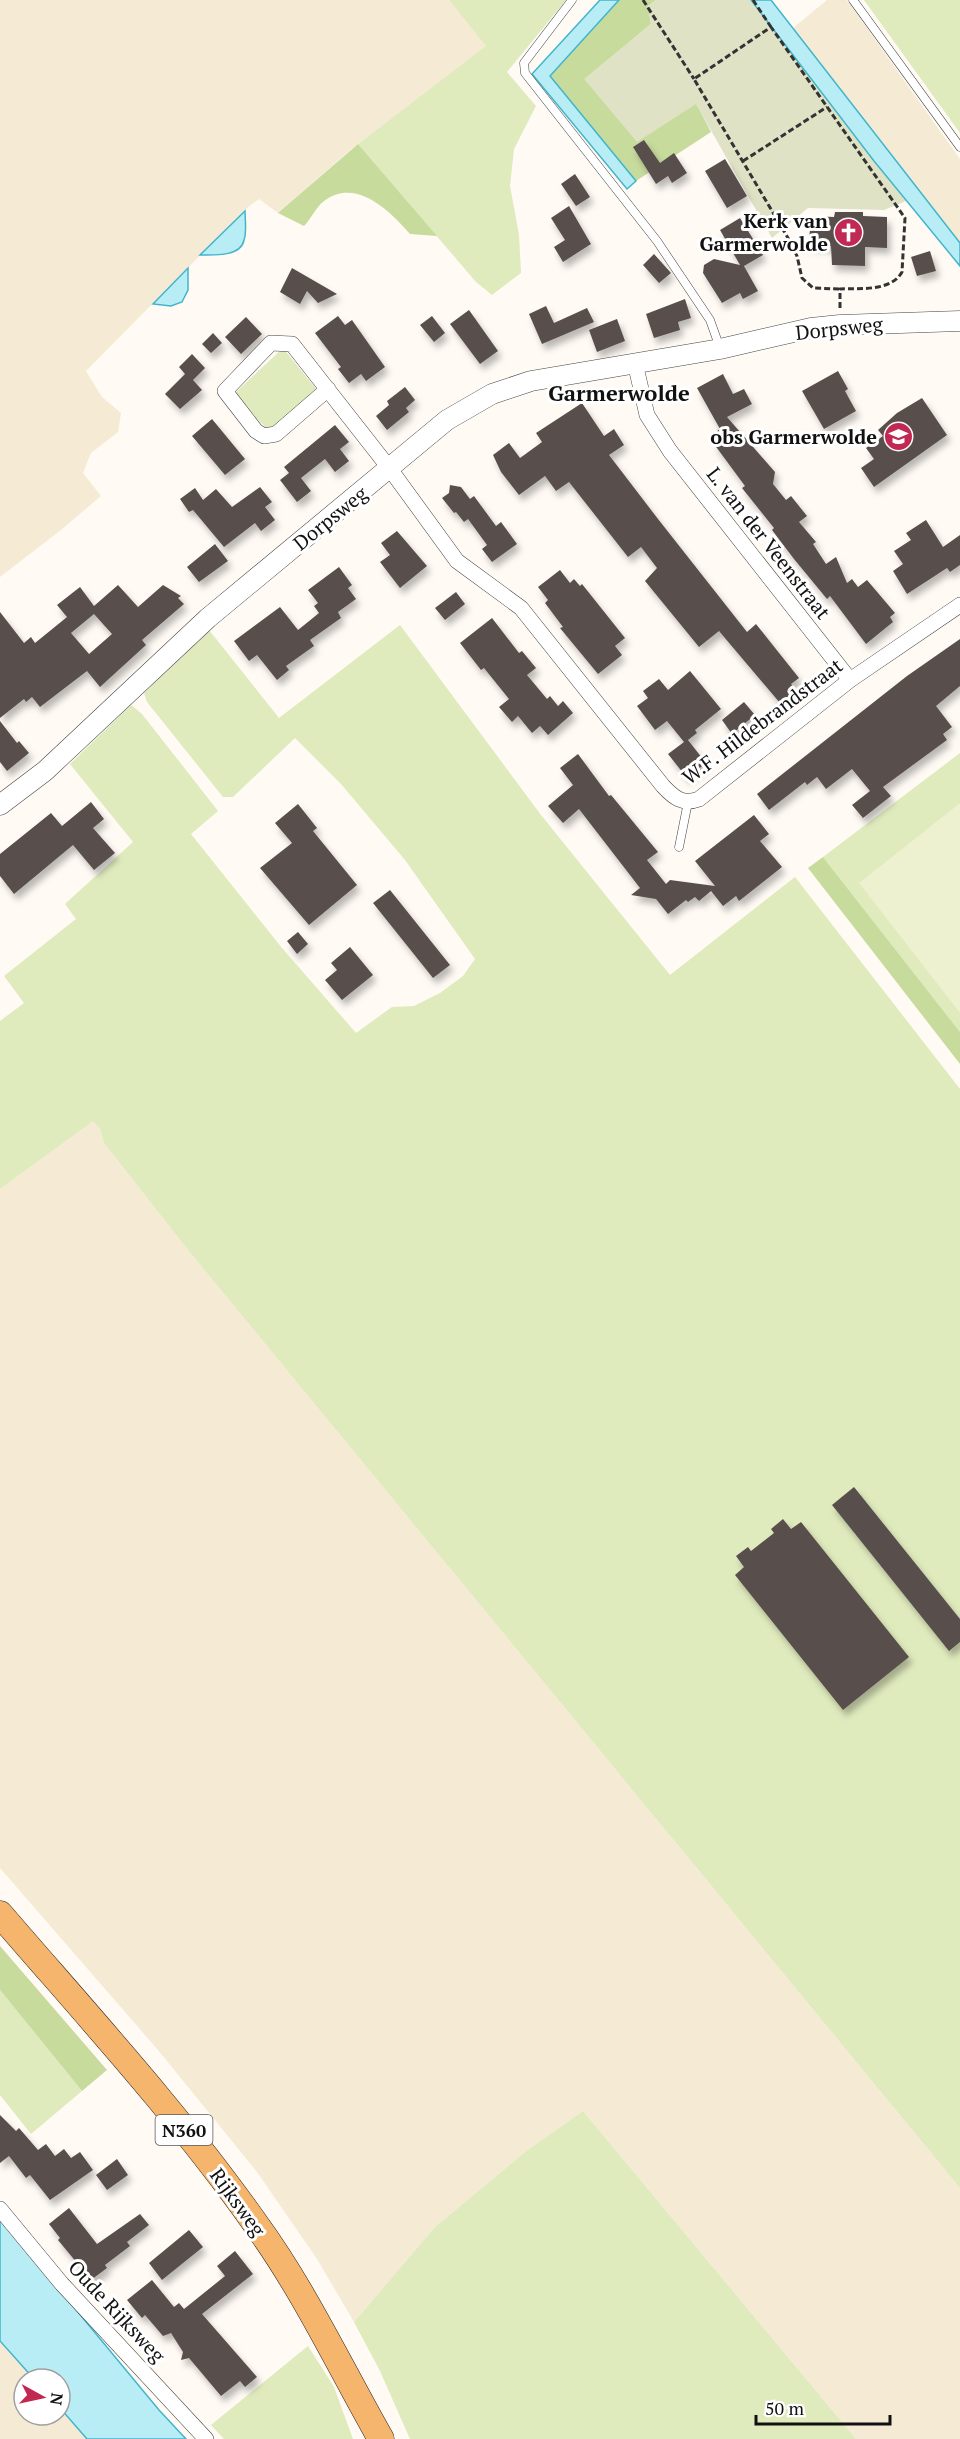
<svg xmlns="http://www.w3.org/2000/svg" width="960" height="2439" viewBox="0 0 960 2439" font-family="'PT Serif',serif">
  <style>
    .farmland { fill: #f5ebd4 }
    .green { fill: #dfeabd }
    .forest { fill: #c7db9d }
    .cemetery { fill: #dfe2c4 }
    .pitch { fill: #edf1cf }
    .water { fill: #b9edf6; stroke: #41b5cc; stroke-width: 1.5 }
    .building { fill: #594f4d; fill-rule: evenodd; filter: url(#shadow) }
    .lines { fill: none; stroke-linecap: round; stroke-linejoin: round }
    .service-casing { stroke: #444; stroke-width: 9 }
    .minor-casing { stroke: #444; stroke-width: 16 }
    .tertiary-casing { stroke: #444; stroke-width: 21 }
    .primary-casing { stroke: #222; stroke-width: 27 }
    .path { stroke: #333; stroke-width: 3; stroke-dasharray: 6 3; stroke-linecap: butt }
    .service { stroke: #fff; stroke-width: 8 }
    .minor { stroke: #fff; stroke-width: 15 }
    .tertiary { stroke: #fff; stroke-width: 20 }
    .primary { stroke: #f6b56d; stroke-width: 26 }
    .labels { text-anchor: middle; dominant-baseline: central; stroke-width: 6; stroke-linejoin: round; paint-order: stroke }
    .shield { fill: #fff; stroke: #585858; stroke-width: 1.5 }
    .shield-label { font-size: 18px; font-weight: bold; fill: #111 }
    .poi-label { font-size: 20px; font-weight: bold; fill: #111; stroke: #fff; text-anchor: end }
    .street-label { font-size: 20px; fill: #111; stroke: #fff }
    .quarter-label { font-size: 22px; font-weight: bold; fill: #111; stroke: #fff }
  </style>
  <defs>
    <filter id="shadow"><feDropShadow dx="3.5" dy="6" stdDeviation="3" flood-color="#0004"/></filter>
  </defs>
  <rect width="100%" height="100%" fill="#fffaf4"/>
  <path class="farmland" d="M0 0H449L487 46 350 150 278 213 259 199 247 208 86 371 102 397 121 413 118 432 91 453 83 473 101 496 61 530 0 577Z
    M827 0H847L960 159V243L793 28Z
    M93 1120 100 1129 104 1143 188 1250 960 2188V2439H856L583 2111 525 2152 435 2227 354 2322 317 2259 257 2172 158 2050 0 1868V1189Z
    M0 2341 34 2379H24V2415H60V2408L87 2439H0Z"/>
  <path class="green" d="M449 0H566L507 72 536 106 514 149 510 186 519 235 521 273 492 295 476 282 358 144 486 46Z
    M864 0H960V133Z
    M283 348 317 390 269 431 234 394Z
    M400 625 541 815 670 975 795 877 960 1089V2188L188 1250 104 1143 100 1129 93 1121 0 1189V1021L24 1003 4 976 76 919 65 904 133 842 70 764 131 705 142 714 218 811 191 834 282 948 356 1033 392 1007 414 1006 440 993 463 976 475 959 405 860 341 784 295 738 233 797H223L147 702 144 693 209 630 279 718Z
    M960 753V1032L823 857Z
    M0 1990 82 2091 31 2134 0 2095Z
    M583 2111 856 2439H410L380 2371 354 2322 435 2227 525 2152Z
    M308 2346 334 2387 353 2439H224L211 2425Z"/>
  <path class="forest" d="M619 0H656L648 6 651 24 585 79 696 103 711 132 636 181 550 76Z
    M358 144 437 236 410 234C390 211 356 177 324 201 316 207 311 219 304 226L278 213Z
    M823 857 960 1032V1064L808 868Z
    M0 1946 107 2070 82 2091 0 1990Z"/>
  <path class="cemetery" d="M656 0H750L906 201 884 210 808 208 772 238 696 104 637 142 584 79 651 24 648 6Z"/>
  <path class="pitch" d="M960 803V1013L859 883Z"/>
  <path class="water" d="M600 0H619L550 76 636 181 627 189 532 74Z
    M751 0H771L960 243V266L874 161Z
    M245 211C245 220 247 232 244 240 241 257 213 255 200 255Z
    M188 268V290L182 302 171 306 153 304Z
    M0 2218 159 2410 186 2439H87L60 2408V2379H34L0 2341Z"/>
  <path class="building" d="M644 140 660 163 674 153 687 173 672 183 668 176 656 184 633 147Z
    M725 159 747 196 727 208 705 171Z
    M575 174 590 197 576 206 561 184Z
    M569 206 591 244 563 262 554 247 565 240 551 218Z
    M835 212H863V216L887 217V248L865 247V266L832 265 831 246 808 245 812 216 834 217Z
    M740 218 763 255 744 266 758 291 743 299 740 293 722 303 703 273 704 265 714 259 740 265 720 230Z
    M930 251 936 271 917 276 911 257Z
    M654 254 671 273 659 283 643 265Z
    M292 268 337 294 318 303 307 291 300 304 280 292Z
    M685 299 691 318 678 322 680 330 654 338 646 314Z
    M546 306 554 323 587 308 594 322 542 344 529 314Z
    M469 310 498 351 480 364 450 324Z
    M338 316 345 325 352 320 385 367 366 381 361 374 349 383 338 369 341 367 315 333Z
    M432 316 445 333 434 342 420 325Z
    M246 317 262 334 241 354 225 337Z
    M617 319 625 341 597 352 589 330Z
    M213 333 222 343 211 353 202 344Z
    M192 354 205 368 193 380 202 390 180 409 165 394 185 374 179 367Z
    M838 371 848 389 845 391 856 411 824 429 802 391Z
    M723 374 733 394 744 389 752 404 727 417 775 472 773 484 786 500 791 496 807 516 799 522 816 542 813 544 826 564 836 557 847 583 852 579 858 587 867 580 895 613 890 617 893 622 866 644 830 596 827 599 794 559 772 530 774 528 742 488 745 486 714 444 718 441 713 434 720 429 697 388Z
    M405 387 415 400 406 408 409 412 387 430 376 416 389 405 387 401Z
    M922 398 947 435 874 487 861 468 874 459 866 448 883 436 878 430 897 413Z
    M582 403 604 436 614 429 624 445 609 455 658 519 747 632 756 624 799 678 791 684 796 690 780 703 719 631 699 647 645 581 657 568 641 547 628 557 569 482 556 491 545 476 519 495 501 472 493 455 509 443 520 458 542 442 536 433Z
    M212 419 245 459 225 475 192 436Z
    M335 425 349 442 340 449 349 461 335 472 325 459 301 478 311 491 297 502 280 480 289 473 284 467Z
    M450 485 461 487 470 499 474 496 496 526 501 522 517 544 492 562 482 549 487 545 468 519 464 522 456 512 454 513 442 498 449 493Z
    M260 487 272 502 265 507 275 520 261 531 255 523 224 547 193 510 189 512 180 499 195 488 203 500 216 489 232 507Z
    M926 520 943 547 960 535V565L950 572 947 568 907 594 893 571 903 564 894 551 911 540 906 533Z
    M397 531 427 566 400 588 380 562 390 555 381 543Z
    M215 544 228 561 199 582 187 567Z
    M339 567 352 585 348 588 356 599 338 612 341 618 310 640 314 646 286 666 289 670 277 680 257 655 249 661 234 641 280 607 298 630 319 613 314 606 318 603 308 590Z
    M560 570 570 583 574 579 580 586 582 584 625 638 615 646 622 655 598 674 560 628 563 627 545 603 548 600 538 587Z
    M118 585 138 607 163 585 181 596 178 598 184 604 142 640 146 645 100 687 87 671 40 707 32 697 26 702 24 699 0 718V612L24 643 31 637 35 643 67 617 57 605 80 587 94 606ZM94 614 112 634 89 654 71 633Z
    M456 592 465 604 445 620 435 608Z
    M492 618 519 653 522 651 536 668 527 675 547 699 550 696 558 706 563 701 573 713 548 735 540 726 532 733 518 716 512 722 499 707 509 699 484 668 481 670 460 643Z
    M960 639V686L936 706 952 727 943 734 947 740 883 787 891 796 863 818 852 805 870 791 852 769 826 789 817 777 807 785 805 782 769 810 757 794 907 676Z
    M690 671 721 709 695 730 697 733 688 740 706 763 687 778 668 754 684 742 667 721 655 730 637 706 648 698 643 691 659 679 668 690Z
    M744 702 755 715 732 734 722 720Z
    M0 721 17 743 19 741 29 753 7 771 0 762Z
    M578 754 609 796 611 795 658 852 647 860 666 884 670 880 715 886 695 861 754 815 769 834 760 841 782 867 739 901 736 896 723 906 711 891 699 901 695 897 688 902 686 900 668 914 656 899 631 895 640 888 579 809 563 823 548 806 573 785 560 768Z
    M91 802 104 819 93 828 115 853 94 870 73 845 14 894 0 876V854L51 813 62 826Z
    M298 804 317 828 313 831 357 885 309 925 260 868 292 843 275 823Z
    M390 890 450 965 433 978 373 903Z
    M298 932 308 944 297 954 287 941Z
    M350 947 373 975 342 1000 325 980 337 970 331 963Z
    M854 1487 960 1619V1642L949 1651 832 1505Z
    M783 1519 791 1529 801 1522 909 1657 843 1710 735 1575 744 1567 736 1556 748 1547 751 1551 774 1533 771 1529Z
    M0 2115 16 2131 19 2128 38 2150 46 2144 55 2156 64 2149 71 2158 80 2152 93 2170 50 2200 30 2175 26 2178 9 2156 0 2163Z
    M117 2159 128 2175 107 2190 96 2175Z
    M69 2208 97 2244 140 2214 149 2225 127 2242 130 2246 105 2265 107 2268 91 2280 58 2240 60 2238 49 2224Z
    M189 2230 203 2247 162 2280 149 2263Z
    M235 2251 253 2274 202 2314 257 2377 245 2387 240 2381 221 2396 189 2358 181 2360 183 2352 171 2333 163 2336 145 2315 142 2318 127 2300 152 2280 174 2307 179 2303 184 2309 225 2276 217 2266Z"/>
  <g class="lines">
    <defs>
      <path id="service" d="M572 0 524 63 525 73 657 241 710 320 720 348
        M853 0 960 147
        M679 847 688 802"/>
      <path id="minor" d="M635 363 647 415 670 451 850 680
        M328 389 276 434 264 436 256 431 225 391 271 343 292 344 390 469 457 561 521 608 663 786C674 798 683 805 699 799L850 680 960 605
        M0 2209 62 2284 206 2439"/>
      <path id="tertiary" d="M0 805 45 771 208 618 447 420 492 394 531 381 720 349 811 328 840 325 960 321"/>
      <path id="primary" d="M0 1914C87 2015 178 2114 255 2223 304 2290 340 2367 381 2439"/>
    </defs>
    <use href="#service" class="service-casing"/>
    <use href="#minor" class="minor-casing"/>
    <use href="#tertiary" class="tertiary-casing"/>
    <use href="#primary" class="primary-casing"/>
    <path class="path" d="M643 0 694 79
      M753 0 771 27
      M743 161 827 107
      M840 308V289C859 288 891 292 902 272L905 218 771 27 694 79 788 238 797 256 802 278 813 288 840 289"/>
    <use href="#service" class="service"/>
    <use href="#minor" class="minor"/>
    <use href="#tertiary" class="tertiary"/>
    <use href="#primary" class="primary"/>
  </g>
  <defs>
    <symbol id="church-disc" viewBox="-11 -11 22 22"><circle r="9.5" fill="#c12953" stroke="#fff"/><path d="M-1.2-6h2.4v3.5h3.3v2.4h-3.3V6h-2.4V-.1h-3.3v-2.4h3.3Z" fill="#fff"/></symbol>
    <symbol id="school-disc" viewBox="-11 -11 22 22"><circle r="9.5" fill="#c12953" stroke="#fff"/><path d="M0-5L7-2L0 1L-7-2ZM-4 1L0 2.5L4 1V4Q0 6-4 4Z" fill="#fff"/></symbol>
  </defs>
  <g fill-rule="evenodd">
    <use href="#church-disc" x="832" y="216" width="33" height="33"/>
    <use href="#school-disc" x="882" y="420" width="33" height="33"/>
  </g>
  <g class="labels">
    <rect class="shield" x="155.5" y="2115" width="57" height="30" rx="4.5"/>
    <g class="shield-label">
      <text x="184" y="2130">N360</text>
    </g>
    <g class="poi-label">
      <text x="828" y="220">Kerk van<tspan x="828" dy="23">Garmerwolde</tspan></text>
      <text x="877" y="436">obs Garmerwolde</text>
    </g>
    <g class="street-label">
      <text transform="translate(839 328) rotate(-6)">Dorpsweg</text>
      <text transform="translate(330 518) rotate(-39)">Dorpsweg</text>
      <text transform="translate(769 543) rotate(52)">L. van der Veenstraat</text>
      <text transform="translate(762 721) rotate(-37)">W.F. Hildebrandstraat</text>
      <text transform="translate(238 2202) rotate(54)">Rijksweg</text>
      <text transform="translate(117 2311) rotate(47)">Oude Rijksweg</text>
    </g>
    <g class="quarter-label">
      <text x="619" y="392">Garmerwolde</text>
    </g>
  </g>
  <g transform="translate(42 2397) rotate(98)"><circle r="28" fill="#ffffff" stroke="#a0a0a0" stroke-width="1.5"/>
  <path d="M0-4.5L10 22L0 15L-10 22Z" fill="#c12953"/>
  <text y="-9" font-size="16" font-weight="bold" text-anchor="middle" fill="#111111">N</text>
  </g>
  <path d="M756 2415v9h134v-9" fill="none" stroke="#111111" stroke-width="3"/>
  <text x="765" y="2415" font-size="18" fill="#111111" stroke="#ffffff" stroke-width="4.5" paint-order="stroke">50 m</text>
</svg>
